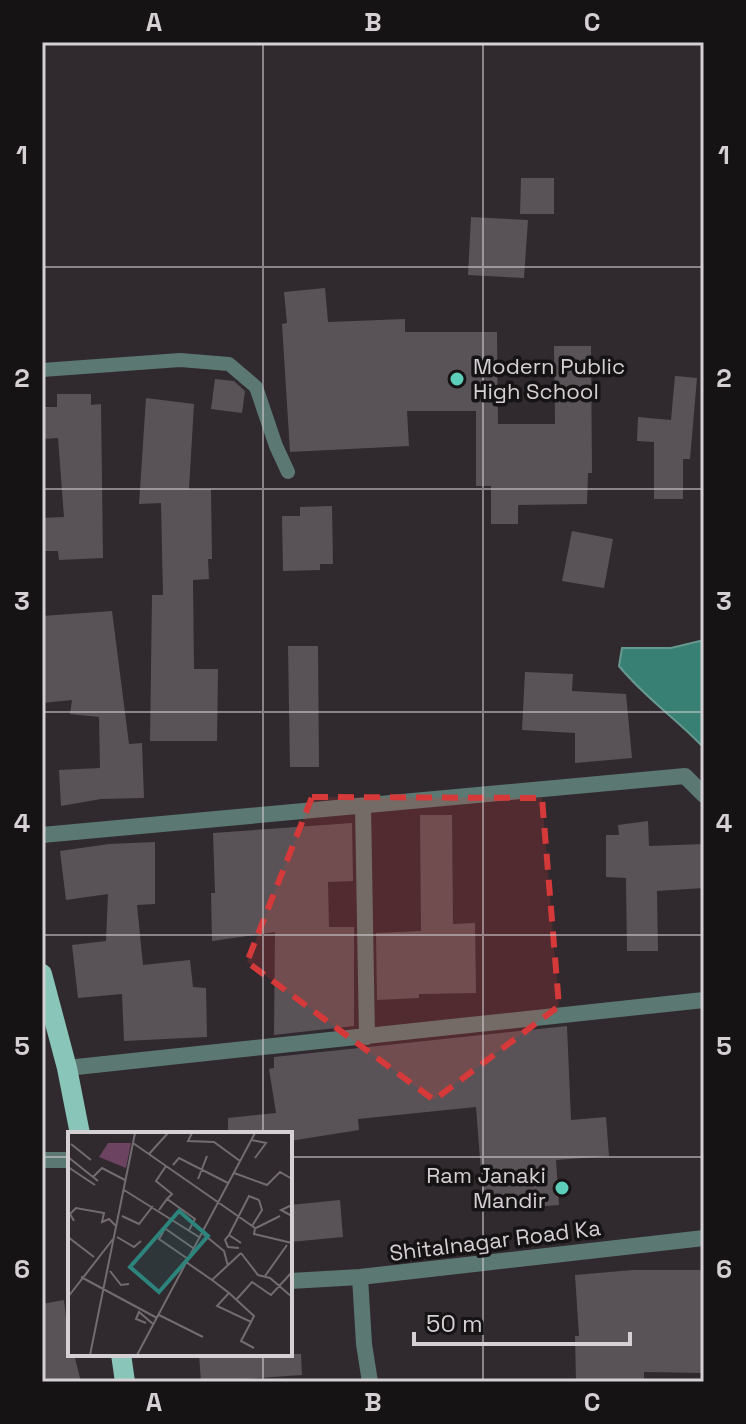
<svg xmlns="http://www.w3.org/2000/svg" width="746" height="1424" viewBox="0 0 746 1424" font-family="'Space Grotesk',sans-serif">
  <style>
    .water { fill: #388073; stroke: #679890; stroke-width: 2 }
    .building { fill: #595357 }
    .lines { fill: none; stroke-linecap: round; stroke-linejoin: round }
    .service { stroke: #5c7872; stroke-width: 14 }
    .minor { stroke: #5c7872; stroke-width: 16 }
    .primary { stroke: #8ac5b9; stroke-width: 20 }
    .marked { fill: #d63939; fill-opacity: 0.2; stroke: #d63939; stroke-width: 6; stroke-dasharray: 16 10; stroke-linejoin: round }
    .grid { fill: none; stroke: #d4d0d3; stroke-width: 2; stroke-opacity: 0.55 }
    .poi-dot { fill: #5dceb9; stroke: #161315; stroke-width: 3 }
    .labels { text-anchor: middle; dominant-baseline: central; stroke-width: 7; stroke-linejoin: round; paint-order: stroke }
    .poi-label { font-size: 22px; fill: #d4d0d3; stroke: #161315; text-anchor: start }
    .street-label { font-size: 22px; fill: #d4d0d3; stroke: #161315 }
    .inset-road { fill: none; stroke: #726c70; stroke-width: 2 }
    .view { fill: #2d847d; fill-opacity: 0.15; stroke: #2d847d; stroke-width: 4 }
    .inset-edge { fill: none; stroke: #d4d0d3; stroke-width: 4 }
    .neatline { fill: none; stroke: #d4d0d3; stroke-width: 3 }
    .grid-label { font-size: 26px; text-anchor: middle; font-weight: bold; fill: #d4d0d3 }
  </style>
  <rect width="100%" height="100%" fill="#30292e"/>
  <path class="water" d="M704 640V748C676 718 645 698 619 666L622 648H671Z"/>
  <path class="building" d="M521 178H554V214H520Z
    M471 217 528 220 524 278 468 275Z
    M325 288 328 322 405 319V332H497L498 424H555L554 346H591L592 473H588L587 504 518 505V524H491V486H476V411H407L409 446 290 452 282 324 287 323 284 292Z
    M675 376 697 378 690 459H683V499H654V442L637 441 638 417 671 420Z
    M215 379 234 381 245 391 242 413 211 409Z
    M57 394H91V405L101 404 103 558 59 560 58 551H43L42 518 64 517 58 438 43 439V407H57Z
    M146 398 194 404 189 489H211L212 559H208L209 579 193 580 194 669H218L217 741H150L152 595H163L161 503 139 504Z
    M332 506 333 564H320V570L283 571 282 516H300V507Z
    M572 531 613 539 604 588 562 581Z
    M112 611 129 744 142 743 144 798 101 799 61 806 59 770 100 768 99 717 70 714 72 700 42 703V616Z
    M288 646H318L319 767H290Z
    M525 672 573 674 572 691 626 694 632 758 575 763V733L522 730Z
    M420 815H452L453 924 475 923 476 993 419 994V998L377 1000 376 933 421 931Z
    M648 821 649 846 704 844V888L657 891 658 951H627L626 878 606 877V835H619L618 825Z
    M352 823 353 881 328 882 329 927H354V1026L274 1035 275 932 212 941 211 893H215L213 833Z
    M155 842V904L137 905 143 965 190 960 193 987 206 988 207 1037 124 1041 122 994 78 998 72 945 106 941 108 894 66 900 60 851 109 844Z
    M567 1026 571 1120 606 1117 609 1156 556 1160 559 1205 484 1211 476 1107 358 1119 359 1130 290 1141V1134H228V1118L276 1113 269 1069 274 1068V1057Z
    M340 1200 343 1237 290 1242V1205Z
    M633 1270H704V1373L644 1372V1382H576L575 1336H579L575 1275Z
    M64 1300 70 1354H74L81 1382H42V1304Z
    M199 1354H301L302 1375 201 1382Z"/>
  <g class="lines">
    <path class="service" d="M42 370 180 360 229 364 256 387 276 446 288 472"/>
    <path class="minor" d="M363 806 367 1037
      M42 835 685 776 704 795
      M67 1068 704 1000
      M42 1160H70
      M360 1277 364 1344 370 1382
      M290 1281 360 1277 704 1238"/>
    <path class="primary" d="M42 974 67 1068 80 1134
      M121 1354 125 1382"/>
  </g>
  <path class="marked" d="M312 797 542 798 559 1006 434 1100 247 962Z"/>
  <path class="grid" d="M263 42V1134M483 42V1382M42 267H704M42 489H704M42 712H704M42 935H704M42 1157H70M290 1157H704M263 1354V1382"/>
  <g class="poi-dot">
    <circle cx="457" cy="379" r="8"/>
    <circle cx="562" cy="1188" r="8"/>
  </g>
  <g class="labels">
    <g class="poi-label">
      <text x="473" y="366">Modern Public<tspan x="473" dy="25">High School</tspan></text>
      <text x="546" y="1175" text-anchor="end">Ram Janaki<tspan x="546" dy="25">Mandir</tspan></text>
    </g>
    <g class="street-label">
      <text transform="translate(495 1240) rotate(-7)">Shitalnagar Road Ka</text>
    </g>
  </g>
  <g transform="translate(68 1132)">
    <rect width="224" height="224" fill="#30292e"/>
    <path d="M40 11H63L58 36 31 25Z" fill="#6c4361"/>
    <path class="inset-road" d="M124 1 120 9 146 10 172 29M183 8 198 11 187 26M65 11 187 96 186 102 224 111M3 12 23 28M81 22 100 1M0 25 30 49M105 33 111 26 160 51M98 34 88 49 104 62 99 67M0 35 27 53M166 41 199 53 212 40 224 47M25 45 34 36 57 48M130 47 139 24M56 58 131 105M224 73 213 78 224 84M91 78 99 67 127 87 121 98M54 84 71 92 85 74M103 86 91 107 120 127M6 89 2 82 8 76 36 81 34 90 41 87 48 94M184 94 194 78 191 68M95 95 125 116M188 96 212 84M134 101 156 119 160 134M161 103 181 64 191 68M0 105 26 125M49 105 66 115 73 109M171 116 160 115 157 108 161 103 173 111M173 121 190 143 202 146 224 165M118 130 144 148 173 121M42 139 53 153 61 152M197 144 219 113M13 145 89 186M144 148 161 161 149 174 183 190 186 184 161 161M0 165 45 107M168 168 184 150 203 163 224 140M91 183 135 205M183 190 173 209 186 216M78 191 68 187 71 180 85 192M22 223 67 1M69 223 187 1"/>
    <path class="view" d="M111 79 140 104 91 160 62 135Z"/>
    <rect width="224" height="224" class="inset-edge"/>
  </g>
  <rect width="746" height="1424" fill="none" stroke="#161315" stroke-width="88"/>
  <path d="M414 1332v12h216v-12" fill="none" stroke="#d4d0d3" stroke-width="4"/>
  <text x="426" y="1332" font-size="24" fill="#d4d0d3" stroke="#161315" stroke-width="6" paint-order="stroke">50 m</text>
  <rect x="44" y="44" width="658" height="1336" class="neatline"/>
  <g class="grid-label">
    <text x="154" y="31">A</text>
    <text x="373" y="31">B</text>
    <text x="592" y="31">C</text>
    <text x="22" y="164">1</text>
    <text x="724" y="164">1</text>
    <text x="22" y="387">2</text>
    <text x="724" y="387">2</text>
    <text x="22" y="610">3</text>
    <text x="724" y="610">3</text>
    <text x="22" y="832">4</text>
    <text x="724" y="832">4</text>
    <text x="22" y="1055">5</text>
    <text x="724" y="1055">5</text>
    <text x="22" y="1278">6</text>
    <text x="724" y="1278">6</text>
    <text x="154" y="1411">A</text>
    <text x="373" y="1411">B</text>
    <text x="592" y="1411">C</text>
  </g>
</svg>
